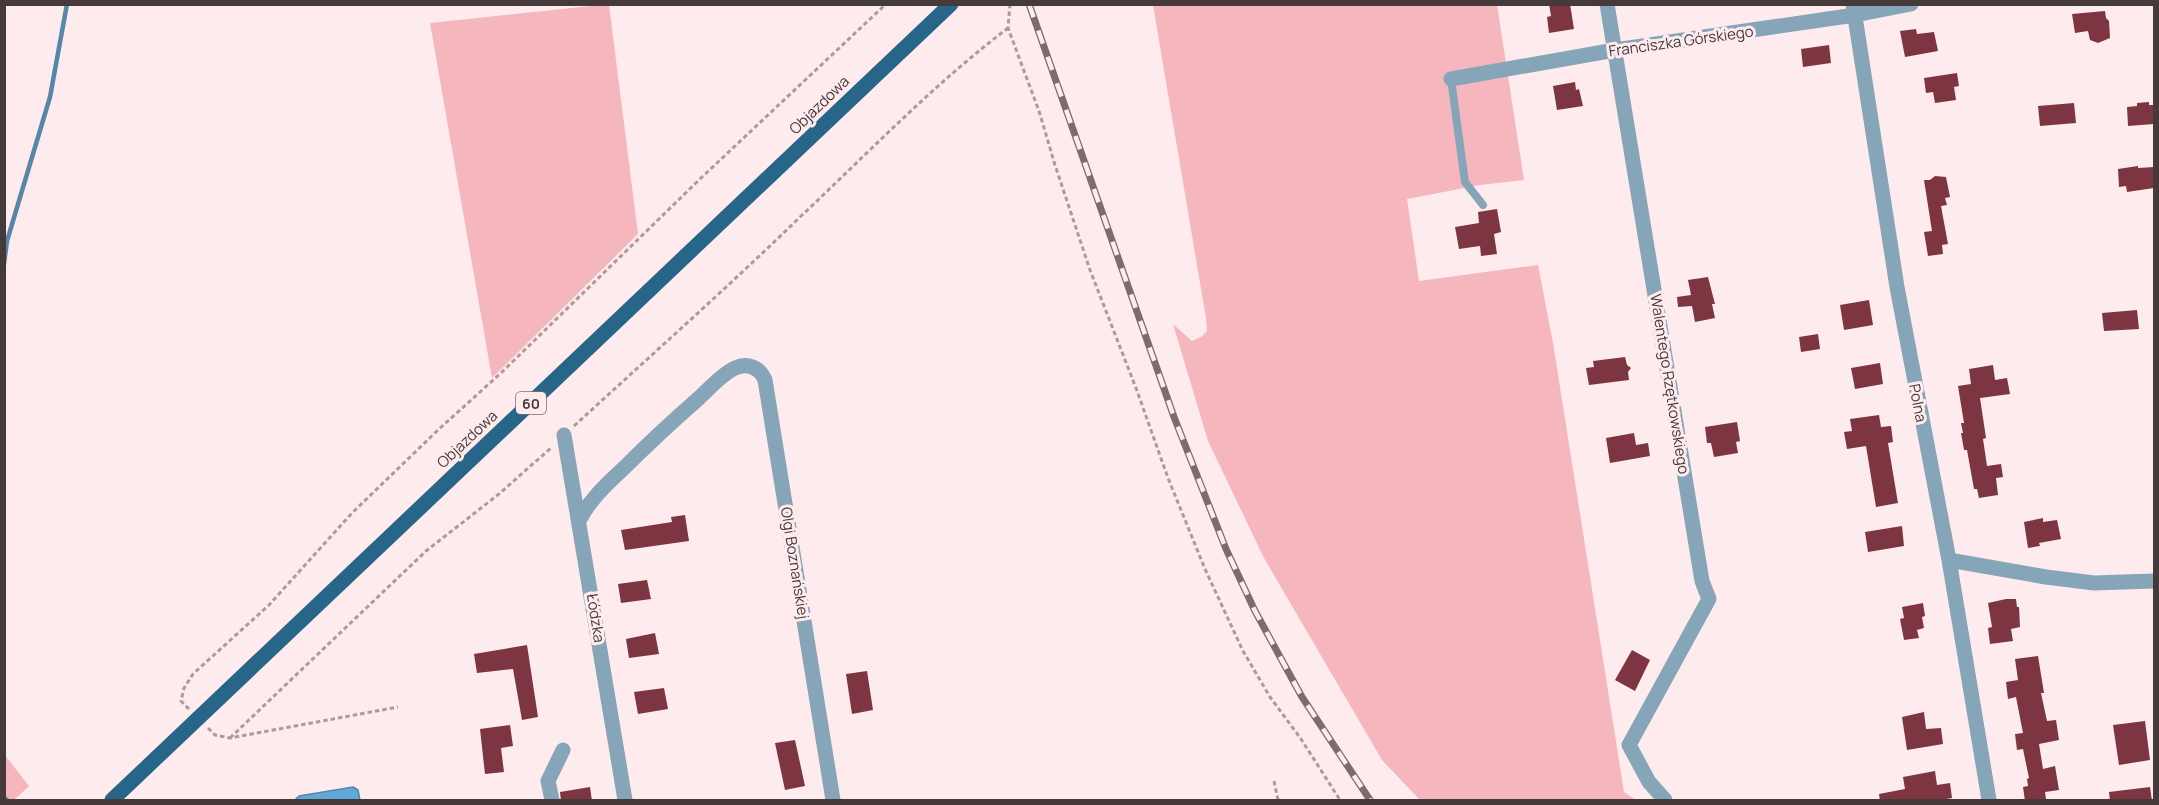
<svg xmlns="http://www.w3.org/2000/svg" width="2159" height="805" viewBox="0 0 2159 805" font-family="Manrope,sans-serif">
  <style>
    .green { fill: #f5b6be }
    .water { fill: #5ea9d7; stroke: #5687a8; stroke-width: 1.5 }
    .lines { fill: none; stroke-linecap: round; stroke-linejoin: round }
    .stream { stroke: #5687a8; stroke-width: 4.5 }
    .building { fill: #7d3542 }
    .path { stroke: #ab9b9c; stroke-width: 3; stroke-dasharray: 4.5 3; stroke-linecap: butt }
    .service { stroke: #86a5b9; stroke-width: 8 }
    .minor { stroke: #86a5b9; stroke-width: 15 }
    .primary { stroke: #276589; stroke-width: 15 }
    .rail-casing { stroke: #7b6d6e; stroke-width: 7 }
    .rail { stroke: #feebed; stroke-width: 4.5; stroke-dasharray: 14; stroke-linecap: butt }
    .labels { text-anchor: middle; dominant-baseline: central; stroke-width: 6; stroke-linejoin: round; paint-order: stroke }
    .shield { fill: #feebed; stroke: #7c6e70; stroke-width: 1.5 }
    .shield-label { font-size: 14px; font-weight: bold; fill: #45393a }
    .street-label { font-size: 15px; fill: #45393a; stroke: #feebed }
  </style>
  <rect width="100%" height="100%" fill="#feebed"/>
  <path class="green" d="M600 5H609L638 234 492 378 430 23Z
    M1153 5H1497L1524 180 1480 185 1407 199 1419 281 1538 265 1553 343 1624 792 1636 800H1420L1382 760 1264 558 1208 441 1173 324 1192 341 1201 337 1207 331 1206 318Z
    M4 754 29 786 14 800H5Z"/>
  <path class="water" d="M353 787 358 790 360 800H295L299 796Z"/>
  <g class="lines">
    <path class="stream" d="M4 264 7 241 50 97 67 4
      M4 797 7 800"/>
  </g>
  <path class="building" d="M1549 4H1570L1574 29 1549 33 1547 17 1551 16Z
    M2105 11 2106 18 2109 21 2110 38 2098 43 2090 40 2088 31 2075 33 2072 14Z
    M1916 29 1917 34 1934 32 1938 51 1905 57 1900 31Z
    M1829 45 1831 63 1803 67 1801 49Z
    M1957 73 1959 86 1954 87 1956 100 1935 103 1933 92 1926 93 1924 78Z
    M1575 82 1576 90 1579 89 1583 106 1557 110 1553 86Z
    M2149 102V105H2154V124L2128 126 2127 107 2137 106V103Z
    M2074 103 2076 123 2040 126 2038 106Z
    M2138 166V168L2154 167V188L2127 192 2126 186 2119 187 2118 169Z
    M1935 176 1946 177 1950 197 1945 198 1947 205 1941 206 1948 244 1942 245 1943 254 1928 256 1924 232 1932 231 1924 180H1930Z
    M1497 209 1501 232 1494 234 1497 254 1481 256 1480 246 1459 249 1455 227 1479 223 1478 212Z
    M1708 277 1715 304H1712L1715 318 1695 322 1692 306 1678 307 1677 297 1691 295 1688 280Z
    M1869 300 1873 325 1844 330 1840 305Z
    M2137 310 2139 329 2104 331 2102 313Z
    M1818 334 1820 349 1801 352 1799 337Z
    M1625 357 1627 365 1631 368 1628 372 1629 380 1589 385 1586 368 1594 367 1593 361Z
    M1880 363 1883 384 1855 389 1851 368Z
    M1993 365 1995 380 2007 378 2010 394 1980 398 1986 438 1983 439 1987 466 2001 464 2003 477 1996 478 1998 495 1979 498 1977 489H1974L1967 450H1964L1961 433H1963L1961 423H1964L1958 386 1971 384 1969 369Z
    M1879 415 1881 427 1891 426 1893 442 1888 443 1898 503 1876 507 1866 446 1847 449 1844 432 1852 431 1850 419Z
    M1737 422 1740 441 1736 442 1738 453 1714 457 1711 443H1707L1705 427Z
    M1634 433 1636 445 1648 443 1650 456 1610 463 1606 438Z
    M685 515 689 541 625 550 621 530 672 522 671 517Z
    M2043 518V522L2057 520 2061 539 2039 543 2040 546 2028 548 2024 522Z
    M1902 526 1904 546 1868 552 1865 532Z
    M647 580 651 599 621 603 618 584Z
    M2006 599H2016L2017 607H2019L2020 627 2011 629 2013 641 1990 644 1988 628 1992 627 1988 603Z
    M1923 603 1925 616 1922 617 1924 628 1917 630 1919 638 1904 640 1900 619 1904 618 1902 607Z
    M655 633 659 654 629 658 626 639Z
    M527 645 538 717 522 720 513 669 477 673 474 654Z
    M1632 650 1650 660 1635 691 1615 680Z
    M2038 656 2044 693H2041L2047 721 2056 720 2059 740 2039 744 2043 769 2055 766 2059 790 2045 792 2046 799 2025 801 2023 787 2028 786 2027 779 2029 778 2023 749 2017 750 2015 734 2023 733 2016 697 2008 699 2006 682 2018 680 2015 659Z
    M867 671 873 710 852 714 846 674Z
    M664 688 668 709 638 714 634 692Z
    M1924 712 1926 729 1941 728 1943 744 1907 750 1902 717Z
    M2145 721 2150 760 2119 765 2113 725Z
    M510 725 513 746 501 748 504 772 485 774 480 729Z
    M795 740 805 786 785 790 775 743Z
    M1935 771 1937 785 1950 783 1952 798 1936 801H1880L1879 794 1905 789 1903 777Z
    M590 787 592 801H561L560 792Z
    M2150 787 2152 801H2110L2109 792Z"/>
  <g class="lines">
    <path class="path" d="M1010 4 1008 28 1039 111 1055 165 1090 270 1136 388 1168 478 1205 569 1243 651 1270 697 1301 739 1340 800
      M574 426C649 357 726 289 799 218 868 153 933 85 1008 28
      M189 709 181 701 184 688 193 674 269 605 352 513 438 430 501 373 701 178 886 4
      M208 728 215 735 230 738 398 707
      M230 738 426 551 499 494 552 447
      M1274 781 1278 800"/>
    <path class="service" d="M1451 79 1465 182 1483 205"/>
    <path class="minor" d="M1607 4 1702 581 1709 599 1629 745 1649 782 1665 800
      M1853 4 1897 287 1949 560 1989 800
      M1451 79 1615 50 1855 15 1911 4
      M564 435 625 800
      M580 519C591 498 608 483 625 467 649 443 674 420 699 398 710 388 722 374 735 368 748 362 760 368 765 380L833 800
      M1949 560 2046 577 2094 583 2154 581
      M552 800 548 781 563 750"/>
    <path class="primary" d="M112 800 951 4"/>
    <defs>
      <path id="rail" d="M1029 4 1174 417 1226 549 1255 611 1302 697 1370 800"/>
    </defs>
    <use href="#rail" class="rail-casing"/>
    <use href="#rail" class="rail"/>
  </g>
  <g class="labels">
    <rect class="shield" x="516" y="392" width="30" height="22" rx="4.5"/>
    <g class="shield-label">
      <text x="531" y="403">60</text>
    </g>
    <g class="street-label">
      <text transform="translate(1681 41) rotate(-8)">Franciszka Górskiego</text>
      <text transform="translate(819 105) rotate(-44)">Objazdowa</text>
      <text transform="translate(1670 384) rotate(81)">Walentego Rzętkowskiego</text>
      <text transform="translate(1918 403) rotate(79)">Polna</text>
      <text transform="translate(467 439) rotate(-43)">Objazdowa</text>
      <text transform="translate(795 563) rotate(81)">Olgi Boznańskiej</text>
      <text transform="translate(596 618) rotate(81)">Łódzka</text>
    </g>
  </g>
  <rect width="2159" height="805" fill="none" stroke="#45393a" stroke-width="12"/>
</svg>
